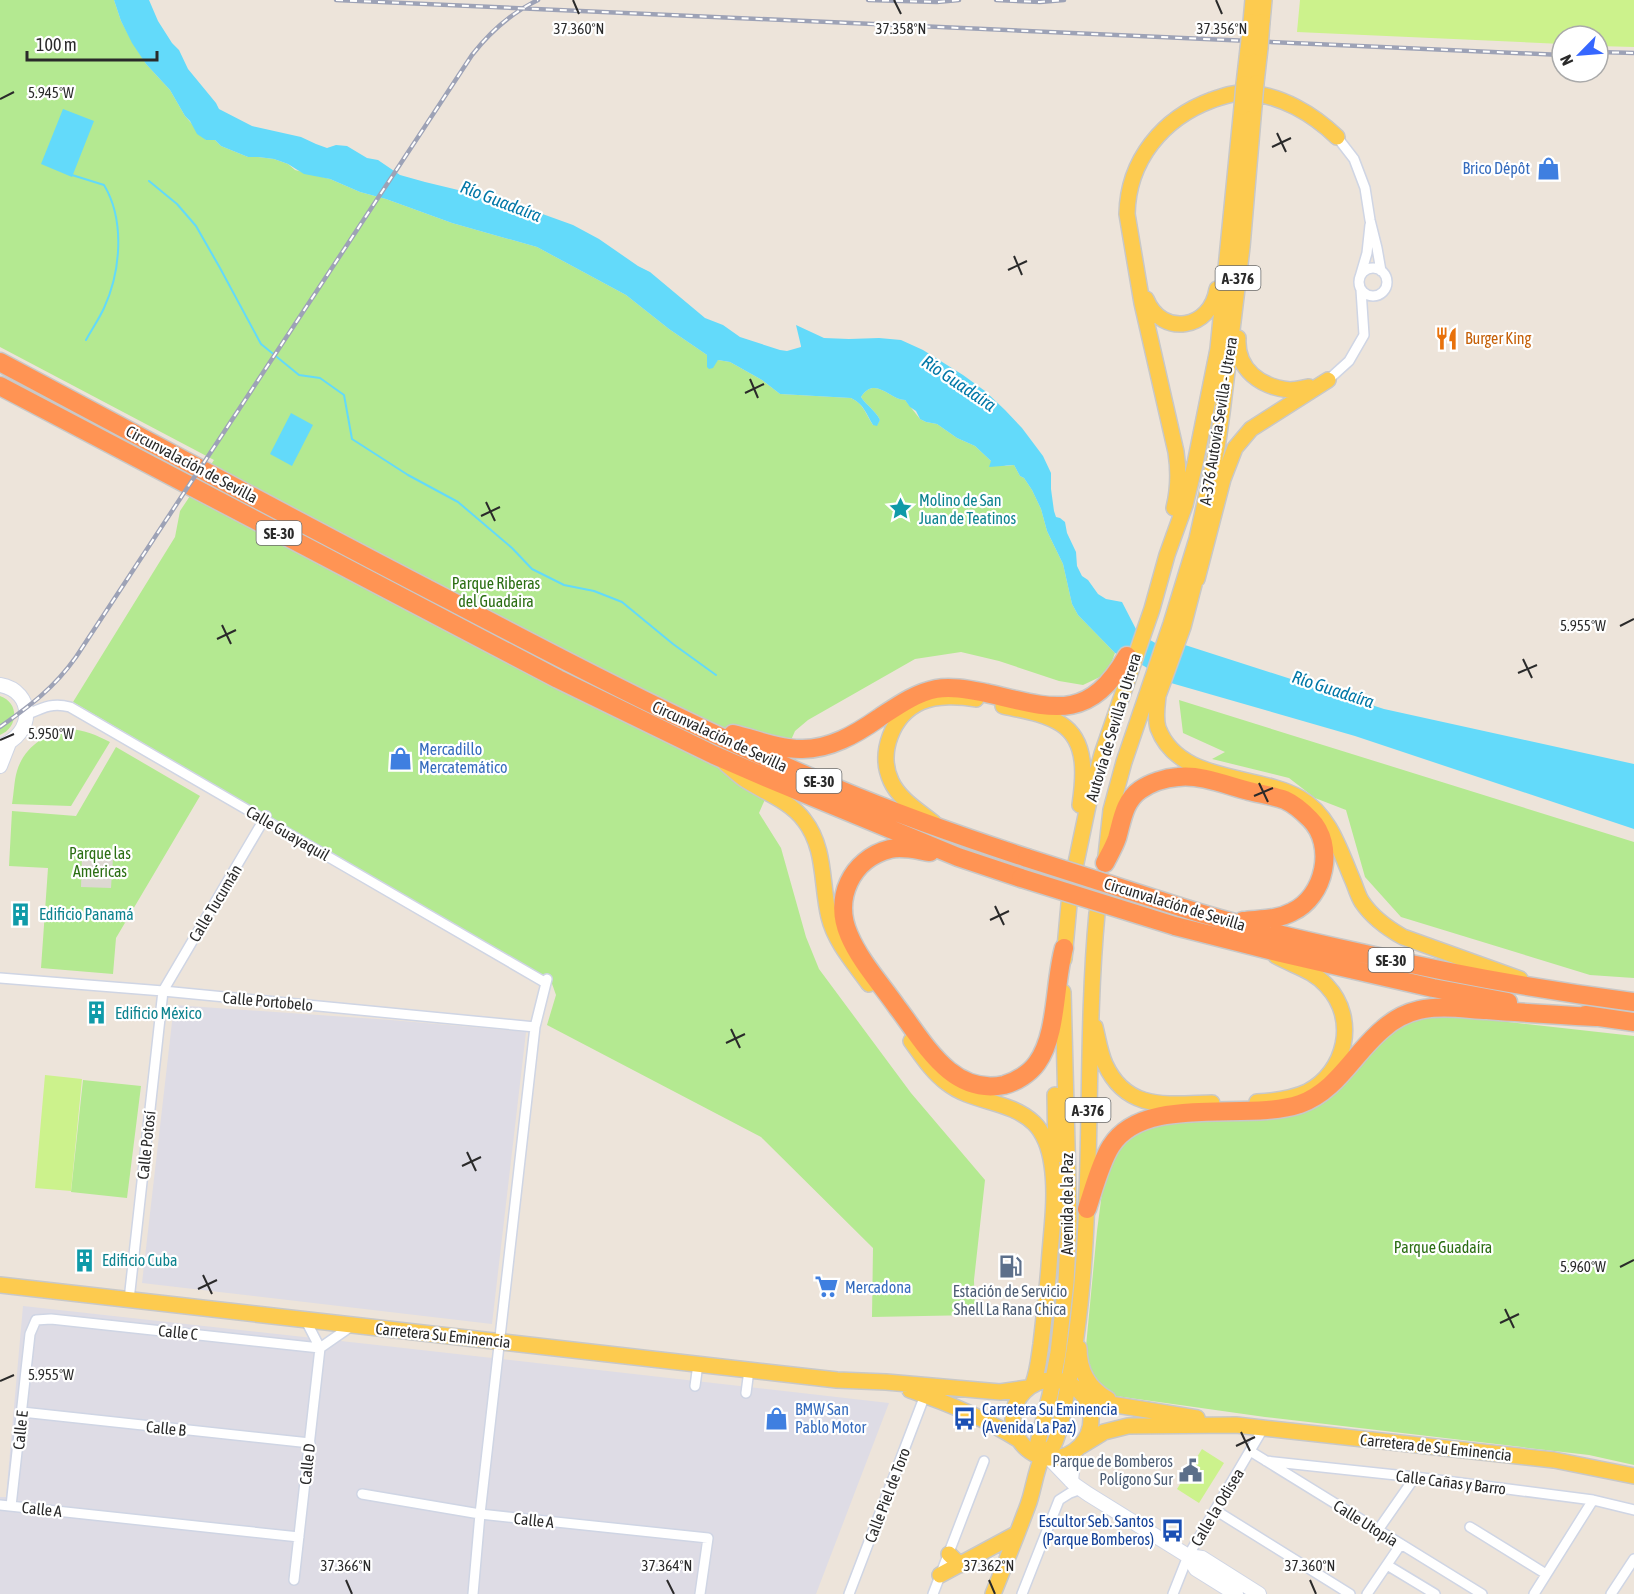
<svg xmlns="http://www.w3.org/2000/svg" width="1634" height="1594" viewBox="0 0 1634 1594" font-family="'Asap Condensed',sans-serif">
  <style>
    .industrial { fill: #dedce5 }
    .green { fill: #b4e991 }
    .pitch { fill: #ccf28c }
    .plaza { fill: #ddd8d2 }
    .water { fill: #63dafa }
    .lines { fill: none; stroke-linecap: round; stroke-linejoin: round }
    .stream { stroke: #63dafa; stroke-width: 2 }
    .street-casing { stroke: #cfd5e4; stroke-width: 12 }
    .secondary-casing { stroke: #cfd5e4; stroke-width: 16 }
    .primary-casing { stroke: #c8c8c8; stroke-width: 18 }
    .highway-casing { stroke: #c8c8c8; stroke-width: 21 }
    .street { stroke: #fff; stroke-width: 9 }
    .secondary { stroke: #fff; stroke-width: 14 }
    .primary { stroke: #fdcb4f; stroke-width: 15 }
    .highway { stroke: #ff9454; stroke-width: 18 }
    .rail-casing { stroke: #9da2b6; stroke-width: 4.5 }
    .rail { stroke: #fff; stroke-width: 2; stroke-dasharray: 7; stroke-linecap: butt }
    .primary-bridge-casing { stroke: #c8c8c8; stroke-width: 18; stroke-linecap: butt }
    .highway-bridge-casing { stroke: #c8c8c8; stroke-width: 21; stroke-linecap: butt }
    .primary-bridge { stroke: #fdcb4f; stroke-width: 15 }
    .highway-bridge { stroke: #ff9454; stroke-width: 18 }
    .ticks { fill: none; stroke: #2a2a2a; stroke-width: 2 }
    .labels { text-anchor: middle; dominant-baseline: central; stroke-width: 4.5; stroke-linejoin: round; paint-order: stroke }
    .shield { fill: #fff; stroke: #6a6a6a; stroke-width: 1.5 }
    .shield-label { font-size: 15px; font-weight: bold; fill: #2a2a2a }
    .shop-label { font-size: 16px; fill: #366cbe; stroke: #fff; text-anchor: start }
    .food-label { font-size: 16px; fill: #c56008; stroke: #fff; text-anchor: start }
    .street-label { font-size: 16px; fill: #2a2a2a; stroke: #fff }
    .culture-label { font-size: 16px; fill: #0d838f; stroke: #fff; text-anchor: start }
    .park-label { font-size: 16px; fill: #2b6e13; stroke: #fff }
    .service-label { font-size: 16px; fill: #4e5e75; stroke: #fff }
    .transit-label { font-size: 16px; fill: #164399; stroke: #fff; text-anchor: start }
    .water-label { font-size: 18px; font-style: italic; fill: #0177a7; stroke: #fff }
    .ticks-label { font-size: 15px; text-anchor: middle; fill: #2a2a2a; stroke: #fff; stroke-width: 4.5; stroke-linejoin: round; paint-order: stroke }
  </style>
  <rect width="100%" height="100%" fill="#ede4da"/>
  <path class="industrial" d="M174 1005 391 1020 526 1032 492 1324 142 1283Z
    M23 1306 377 1345 889 1403 816 1594H0V1497H6Z"/>
  <path class="green" d="M0 0H114L121 21 133 43 146 64 170 90 185 116 206 140H215L221 146 248 157H258L274 159 288 164 295 170 330 179 360 192 386 199 452 223 537 247 626 295 669 329 707 355V366L718 360 730 362 762 380 780 394 851 398C864 404 866 415 873 425H877L880 420C876 411 867 406 861 397 875 375 890 400 905 400L920 419 926 422 937 424 957 438 975 446 991 461 1006 466 1014 465 1020 476 1024 478 1032 490 1041 509 1047 531 1063 564 1072 604 1078 615 1115 653 1112 661 1102 676 1083 685 1059 681 999 661 961 652 915 659 808 720 795 731 759 813 781 848 806 937 819 969 911 1093 985 1180 974 1280 975 1315 872 1317 873 1248 761 1137 547 1025 556 995 550 978 547 979 73 702 175 537 180 511 214 460 0 347Z
    M0 696C20 703 18 728 0 735Z
    M1179 700 1634 842V978L1590 975 1401 917 1365 877 1346 810 1315 798 1289 778 1212 759 1225 752 1183 733Z
    M69 729C85 730 96 735 110 742L71 806 12 804C14 793 14 781 17 771 24 747 46 733 69 729Z
    M116 747 200 796 116 938 113 974 41 968 48 868 9 866 12 811 76 816Z
    M1417 1017H1464L1634 1036V1465L1589 1455 1265 1417 1116 1396 1096 1384 1085 1357 1097 1231 1103 1185 1114 1157 1124 1142 1142 1128 1167 1121 1319 1104 1347 1082 1368 1053 1390 1030Z
    M83 1080 141 1086 127 1198 71 1192Z"/>
  <path class="pitch" d="M1300 0H1634V47L1598 46V36H1562V44L1297 32Z
    M45 1075 82 1079 71 1191 35 1188Z
    M1202 1449 1224 1463 1199 1503 1177 1489Z"/>
  <path class="plaza" d="M82 856 113 858 111 888 81 887Z"/>
  <path class="water" d="M114 0H149L158 21 172 43 179 50 188 69 216 103 219 109 252 126 301 137 316 144 327 148 336 145 347 146 367 158 378 160 400 175 425 182 512 203 573 225 599 239 638 266 650 272 705 318 723 325 740 337 780 350 787 351 801 347V346L796 325 824 338 849 339 879 338 901 340 923 350 963 375 985 391 1005 410 1022 428 1043 456 1051 473V489L1054 511 1056 517 1060 518 1065 522 1067 533 1076 552 1077 566 1082 576 1088 580 1098 594 1106 599 1122 602 1138 633 1157 644 1185 645 1384 709 1634 764V829L1355 736 1171 683 1144 666 1115 653 1078 615 1072 604 1063 564 1047 531 1041 509 1032 490 1024 478 1020 476 1014 465 989 467 991 461 975 446 957 438 937 424 926 422 920 419 916 411 910 407 905 400C890 400 875 375 861 397 867 406 876 411 880 420L877 426 873 425C866 414 864 404 851 398L780 394 762 380 730 362 718 360 713 368 709 369 707 367V355L669 329 626 295 537 247 452 223 386 199 360 192 330 179 304 174 288 164 274 159 258 157H248L221 146 215 140H206L197 134 190 121 185 116 170 90 146 64 132 43 121 21Z
    M63 109 94 121 72 177 41 164Z
    M291 413 313 425 292 466 270 454Z"/>
  <g class="lines">
    <path class="stream" d="M72 175 104 185C125 220 121 271 104 308 99 319 92 329 86 340
      M149 181 177 204 196 226 220 268 261 344 299 375 320 378 344 395 352 439 408 475 458 502 512 548 532 569 564 585 594 591 622 602 673 644 716 675"/>
    <defs>
      <path id="street" d="M1337 137 1354 159 1365 188 1370 220 1377 248 1381 271
        M1359 282a14 14 0 1 1 28 0a14 14 0 1 1-28 0Z
        M1360 277 1367 253 1370 225
        M1328 380 1349 361 1364 335 1361 290
        M26 715C42 708 52 702 70 707L546 983
        M0 978 163 991 535 1027
        M129 1300 163 991 266 816
        M320 1348 353 1325
        M695 1386 698 1364
        M746 1393 749 1370
        M22 1412 310 1443
        M1250 1451 1482 1594
        M1266 1461 1415 1477 1593 1500 1634 1510
        M362 1494 480 1514 708 1538 700 1594
        M0 1505 299 1537
        M11 1506 30 1334 36 1320 51 1319 320 1348
        M1215 1510 1350 1594
        M1470 1527 1546 1574
        M1378 1530 1415 1477
        M1387 1565 1435 1594
        M294 1580 320 1348 305 1319
        M473 1594 480 1514 535 1027 547 979
        M849 1594 925 1395
        M933 1594 984 1461
        M1022 1594 1059 1500 1070 1493 1081 1489
        M1173 1594 1188 1556 1264 1427
        M1367 1594 1401 1544
        M1534 1594 1593 1500
        M1611 1594 1634 1559"/>
      <path id="secondary" d="M0 685C35 691 35 735 0 746
        M0 766 9 743
        M1049 1458 1075 1485 1088 1494 1188 1556 1202 1558 1259 1594
        M1071 1481 1074 1451
        M1188 1556 1196 1569 1236 1594"/>
      <path id="primary" d="M1251 22 1253 0
        M1262 22 1264 0
        M1256 83 1260 48
        M1244 84 1248 49
        M1146 299C1162 338 1211 329 1217 289
        M1238 338C1236 370 1261 387 1290 390 1296 390 1303 388 1309 387
        M1174 508C1179 488 1179 472 1176 452L1142 303 1127 214C1128 160 1163 118 1212 100 1224 96 1235 92 1248 93 1281 95 1313 114 1337 137
        M1197 579 1223 479 1235 448 1251 429 1328 380
        M1158 696C1157 706 1155 718 1158 728 1179 784 1256 773 1300 798 1330 815 1340 851 1353 881 1356 888 1358 896 1362 902 1372 917 1387 928 1403 937L1520 979
        M1155 704 1183 627 1198 569
        M1003 706C1021 710 1044 713 1061 724 1088 741 1084 778 1080 805
        M726 764C732 769 737 774 744 779 763 792 789 800 804 820 826 848 821 884 829 917 835 942 854 963 869 984
        M934 823C919 811 899 799 891 781 878 753 892 715 921 702 937 695 960 696 976 699
        M1106 856 1111 810 1124 762 1171 624 1197 539 1217 448 1222 413 1242 247 1254 106
        M1072 882 1089 801 1102 754 1152 609 1167 555 1185 505 1195 464 1218 349 1242 107
        M1064 959 1069 904
        M1095 1027C1098 1039 1100 1053 1105 1064 1127 1112 1168 1104 1212 1103
        M911 1041C922 1056 932 1072 947 1083 972 1103 1010 1100 1034 1123 1045 1134 1050 1151 1052 1165 1057 1198 1051 1233 1049 1266 1047 1292 1044 1318 1041 1344 1039 1357 1038 1371 1033 1384
        M1055 1095 1056 1155
        M1257 1102C1274 1101 1292 1099 1307 1092 1346 1072 1358 1019 1327 986 1313 970 1294 966 1276 956
        M0 1285 837 1380 886 1382 1000 1392 1027 1388
        M1079 1348C1079 1371 1088 1388 1108 1399
        M1013 1419a39 39 0 1 1 78 0a39 39 0 1 1-78 0Z
        M910 1390C950 1404 984 1418 1019 1440
        M1084 1396 1104 1403 1197 1418
        M1081 1446 1104 1432 1128 1426 1236 1425 1554 1460 1634 1476
        M1042 1457 1038 1442 1050 1395 1058 1353 1066 1282 1069 1221 1063 992
        M949 1554 960 1565
        M940 1575 1016 1534
        M993 1594C1005 1564 1017 1535 1028 1505 1033 1492 1036 1469 1042 1458 1044 1452 1051 1450 1054 1444 1059 1434 1064 1408 1066 1396 1099 1237 1082 1074 1097 913"/>
      <path id="highway" d="M0 362C150 442 300 523 451 601 578 668 706 734 838 789 900 815 963 837 1027 858
        M0 386 558 679 714 755 767 778 958 857 1021 878
        M733 734C755 739 778 749 800 749 829 750 856 734 879 718 896 707 915 693 936 689 952 686 970 690 986 693 1051 708 1088 724 1127 656
        M930 852C917 850 903 846 890 849 851 859 833 899 849 935 860 961 881 984 897 1007 924 1042 951 1096 1004 1085 1016 1082 1030 1073 1037 1063 1058 1034 1054 983 1064 948
        M1105 863C1109 855 1114 847 1117 838 1122 821 1124 801 1140 790 1150 783 1165 778 1178 777 1200 774 1229 786 1249 791 1261 794 1274 796 1285 800 1294 804 1303 812 1310 819 1336 845 1325 897 1292 912 1277 920 1260 919 1243 921
        M1180 907C1240 926 1300 940 1361 953 1452 974 1542 990 1634 1002
        M1175 926 1281 953 1433 988 1508 1002
        M1585 1015 1634 1022
        M1087 1209C1093 1191 1101 1161 1111 1146 1144 1093 1247 1122 1300 1104 1337 1091 1354 1053 1383 1029 1393 1020 1406 1013 1419 1010 1441 1005 1465 1009 1487 1010 1524 1013 1560 1015 1596 1017"/>
    </defs>
    <use href="#street" class="street-casing"/>
    <use href="#secondary" class="secondary-casing"/>
    <use href="#primary" class="primary-casing"/>
    <use href="#highway" class="highway-casing"/>
    <use href="#street" class="street"/>
    <use href="#secondary" class="secondary"/>
    <use href="#primary" class="primary"/>
    <use href="#highway" class="highway"/>
    <defs>
      <path id="rail" d="M336 0 1562 55
        M868 0 937 2 959 0
        M996 0 1040 2 1064 0
        M1598 52 1634 53
        M0 727C31 705 54 688 76 657L472 55C490 32 511 13 538 0"/>
    </defs>
    <use href="#rail" class="rail-casing"/>
    <use href="#rail" class="rail"/>
    <defs>
      <path id="primary-bridge" d="M1260 48 1262 22
        M1248 49 1251 22
        M1254 106 1256 83
        M1242 107 1244 84"/>
      <path id="highway-bridge" d="M1027 858 1180 907
        M1021 878 1175 926"/>
    </defs>
    <use href="#primary-bridge" class="primary-bridge-casing"/>
    <use href="#highway-bridge" class="highway-bridge-casing"/>
    <use href="#primary-bridge" class="primary-bridge"/>
    <use href="#highway-bridge" class="highway-bridge"/>
  </g>
  <path class="ticks" d="M573 0 579 14M894 0 901 14M1216 0 1222 14M0 99 14 92M1277 133 1286 152M1272 147 1291 138M1014 256 1022 275M1008 270 1027 261M750 379 758 398M745 393 764 384M486 502 495 521M481 516 500 507M222 625 231 644M1620 626 1634 619M217 639 236 630M1523 659 1532 678M1518 673 1537 665M0 740 14 734M1259 783 1268 802M1254 796 1273 788M995 906 1004 925M990 920 1009 911M731 1029 740 1048M726 1043 745 1034M467 1152 476 1171M462 1166 481 1157M1620 1267 1634 1260M203 1275 212 1294M198 1289 217 1280M1505 1309 1514 1328M1500 1323 1519 1314M0 1381 14 1375M1241 1432 1250 1451M1236 1446 1255 1437M346 1580 352 1594M667 1580 674 1594M989 1580 995 1594M1310 1580 1316 1594"/>
  <defs>
    <symbol id="shop-bare" viewBox="-9 -9 18 18"><path d="M-5-2.5h2.3a2.7 3.5 0 0 1 5.4 0H5L5.5 6h-11ZM-1.5-2.5h3a1.5 2.3 0 0 0-3 0Z" fill="#3f7fe0" stroke="#fff" stroke-width="2.5" paint-order="stroke"/></symbol>
    <symbol id="restaurant-bare" viewBox="-9 -9 18 18"><path d="M-5-6h1v4h1v-4h1v4h1v-4h1v5L-1.5 .5V6h-2V.5L-5-1ZM5-6V6H3V1.5H1.5Q1.5-4 5-6Z" fill="#e8710a" stroke="#fff" stroke-width="2.5" paint-order="stroke"/></symbol>
    <symbol id="sight-bare" viewBox="-9 -9 18 18"><path d="M0-6L1.8-2.2L6-1.7L2.9 1.2L3.7 5.4L0 3.3L-3.7 5.4L-2.9 1.2L-6-1.7L-1.8-2.2Z" fill="#0f9aa8" stroke="#fff" stroke-width="2.5" paint-order="stroke"/></symbol>
    <symbol id="building-bare" viewBox="-9 -9 18 18"><path d="M-4-6H4V6H1V3H-1V6H-4ZM-2.5-4.3h1.7v1.8h-1.7ZM.8-4.3h1.7v1.8H.8ZM-2.5-1h1.7V.8h-1.7ZM.8-1h1.7V.8H.8Z" fill="#0f9aa8" stroke="#fff" stroke-width="2.5" paint-order="stroke"/></symbol>
    <symbol id="fuel-bare" viewBox="-9 -9 18 18"><path d="M-5.5-6h7V0h2V4h1.3V-2.5L3-4.5l.8-.8L6-3V5H2.5V1h-1V6h-7ZM-4.2-4.7v3.2H.2V-4.7Z" fill="#5c6f8a" stroke="#fff" stroke-width="2.5" paint-order="stroke"/></symbol>
    <symbol id="supermarket-bare" viewBox="-9 -9 18 18"><path d="M-6-5.5h2.5l.6 2H6L4.5 2H-2.5L-4.4-4H-6ZM-1.5 3.2a1.3 1.3 0 1 0 .1 0ZM3 3.2a1.3 1.3 0 1 0 .1 0Z" fill="#3f7fe0" stroke="#fff" stroke-width="2.5" paint-order="stroke"/></symbol>
    <symbol id="bus-bare" viewBox="-9 -9 18 18"><path d="M-5-6H5V4H4V6H2V4H-2V6H-4V4H-5ZM-3.5-4V0h7V-4ZM-3.5 1.2v1.5H-2V1.2ZM2 1.2v1.5H3.5V1.2Z" fill="#1a4fb4" stroke="#fff" stroke-width="2.5" paint-order="stroke"/></symbol>
    <symbol id="civic-bare" viewBox="-9 -9 18 18"><path d="M-.6-6.5H3V-4.5H.6V-3L4-1V1h2V6H-6V1h2V-1L-.6-3ZM-1.2 2.5V6h2.4V2.5Z" fill="#5c6f8a" stroke="#fff" stroke-width="2.5" paint-order="stroke"/></symbol>
  </defs>
  <g fill-rule="evenodd">
    <use href="#shop-bare" x="1532" y="152" width="33" height="33"/>
    <use href="#restaurant-bare" x="1430" y="322" width="33" height="33"/>
    <use href="#sight-bare" x="884" y="492" width="33" height="33"/>
    <use href="#shop-bare" x="384" y="742" width="33" height="33"/>
    <use href="#building-bare" x="4" y="898" width="33" height="33"/>
    <use href="#building-bare" x="80" y="996" width="33" height="33"/>
    <use href="#building-bare" x="68" y="1244" width="33" height="33"/>
    <use href="#fuel-bare" x="994" y="1250" width="33" height="33"/>
    <use href="#supermarket-bare" x="810" y="1270" width="33" height="33"/>
    <use href="#shop-bare" x="760" y="1402" width="33" height="33"/>
    <use href="#bus-bare" x="948" y="1402" width="33" height="33"/>
    <use href="#civic-bare" x="1174" y="1454" width="33" height="33"/>
    <use href="#bus-bare" x="1156" y="1514" width="33" height="33"/>
  </g>
  <g class="labels">
    <g class="shield">
      <rect x="1215.5" y="266" width="45" height="24" rx="4.5"/>
      <rect x="256.5" y="521" width="45" height="24" rx="4.5"/>
      <rect x="796.5" y="769" width="45" height="24" rx="4.5"/>
      <rect x="1368.5" y="948" width="45" height="24" rx="4.5"/>
      <rect x="1065.5" y="1098" width="45" height="24" rx="4.5"/>
    </g>
    <g class="shield-label">
      <text x="1238" y="278">A-376</text>
      <text x="279" y="533">SE-30</text>
      <text x="819" y="781">SE-30</text>
      <text x="1391" y="960">SE-30</text>
      <text x="1088" y="1110">A-376</text>
    </g>
    <g class="shop-label">
      <text x="1530" y="168" text-anchor="end">Brico Dépôt</text>
      <text x="419" y="749">Mercadillo<tspan x="419" dy="18">Mercatemático</tspan></text>
      <text x="845" y="1287">Mercadona</text>
      <text x="795" y="1409">BMW San<tspan x="795" dy="18">Pablo Motor</tspan></text>
    </g>
    <g class="food-label">
      <text x="1465" y="338">Burger King</text>
    </g>
    <g class="street-label">
      <text transform="translate(1218 421) rotate(-81)">A-376 Autovía Sevilla - Utrera</text>
      <text transform="translate(192 464) rotate(28)">Circunvalación de Sevilla</text>
      <text transform="translate(1113 727) rotate(-73)">Autovía de Sevilla a Utrera</text>
      <text transform="translate(720 736) rotate(25)">Circunvalación de Sevilla</text>
      <text transform="translate(288 833) rotate(30)">Calle Guayaquil</text>
      <text transform="translate(215 903) rotate(-59)">Calle Tucumán</text>
      <text transform="translate(1175 904) rotate(17)">Circunvalación de Sevilla</text>
      <text transform="translate(268 1001) rotate(5)">Calle Portobelo</text>
      <text transform="translate(146 1145) rotate(-84)">Calle Potosí</text>
      <text transform="translate(1067 1204) rotate(-90)">Avenida de la Paz</text>
      <text transform="translate(178 1332) rotate(6)">Calle C</text>
      <text transform="translate(443 1335) rotate(6)">Carretera Su Eminencia</text>
      <text transform="translate(166 1428) rotate(6)">Calle B</text>
      <text transform="translate(20 1430) rotate(-84)">Calle E</text>
      <text transform="translate(1436 1447) rotate(6)">Carretera de Su Eminencia</text>
      <text transform="translate(307 1464) rotate(-84)">Calle D</text>
      <text transform="translate(1451 1482) rotate(7)">Calle Cañas y Barro</text>
      <text transform="translate(887 1495) rotate(-69)">Calle Piel de Toro</text>
      <text transform="translate(1217 1507) rotate(-59)">Calle la Odisea</text>
      <text transform="translate(42 1509) rotate(6)">Calle A</text>
      <text transform="translate(534 1520) rotate(6)">Calle A</text>
      <text transform="translate(1366 1523) rotate(32)">Calle Utopía</text>
    </g>
    <g class="culture-label">
      <text x="919" y="500">Molino de San<tspan x="919" dy="18">Juan de Teatinos</tspan></text>
      <text x="39" y="914">Edificio Panamá</text>
      <text x="115" y="1013">Edificio México</text>
      <text x="102" y="1260">Edificio Cuba</text>
    </g>
    <g class="park-label">
      <text x="496" y="583">Parque Riberas<tspan x="496" dy="18">del Guadaira</tspan></text>
      <text x="100" y="853">Parque las<tspan x="100" dy="18">Américas</tspan></text>
      <text x="1443" y="1247">Parque Guadaíra</text>
    </g>
    <g class="service-label">
      <text x="1010" y="1291">Estación de Servicio<tspan x="1010" dy="18">Shell La Rana Chica</tspan></text>
      <text x="1173" y="1461" text-anchor="end">Parque de Bomberos<tspan x="1173" dy="18">Polígono Sur</tspan></text>
    </g>
    <g class="transit-label">
      <text x="982" y="1409">Carretera Su Eminencia<tspan x="982" dy="18">(Avenida La Paz)</tspan></text>
      <text x="1154" y="1521" text-anchor="end">Escultor Seb. Santos<tspan x="1154" dy="18">(Parque Bomberos)</tspan></text>
    </g>
    <g class="water-label">
      <text transform="translate(501 201) rotate(21)">Río Guadaíra</text>
      <text transform="translate(959 383) rotate(34)">Río Guadaíra</text>
      <text transform="translate(1333 689) rotate(18)">Río Guadaíra</text>
    </g>
  </g>
  <g class="ticks-label">
    <text x="901" y="34">37.358°N</text>
    <text x="1222" y="34">37.356°N</text>
    <text x="579" y="34">37.360°N</text>
    <text x="51" y="98">5.945°W</text>
    <text x="1583" y="631">5.955°W</text>
    <text x="51" y="739">5.950°W</text>
    <text x="1583" y="1272">5.960°W</text>
    <text x="51" y="1380">5.955°W</text>
    <text x="346" y="1571">37.366°N</text>
    <text x="667" y="1571">37.364°N</text>
    <text x="989" y="1571">37.362°N</text>
    <text x="1310" y="1571">37.360°N</text>
  </g>
  <g transform="translate(1580 54) rotate(245)"><circle r="28" fill="#ffffff" stroke="#aaaaaa" stroke-width="1.5"/>
  <path d="M0-4.5L10 22L0 15L-10 22Z" fill="#3667ff"/>
  <text y="-9" font-size="16" font-weight="bold" text-anchor="middle" fill="#2a2a2a">N</text>
  </g>
  <path d="M27 51v9h130v-9" fill="none" stroke="#2a2a2a" stroke-width="3"/>
  <text x="36" y="51" font-size="18" fill="#2a2a2a" stroke="#ffffff" stroke-width="4.5" paint-order="stroke">100 m</text>
</svg>
